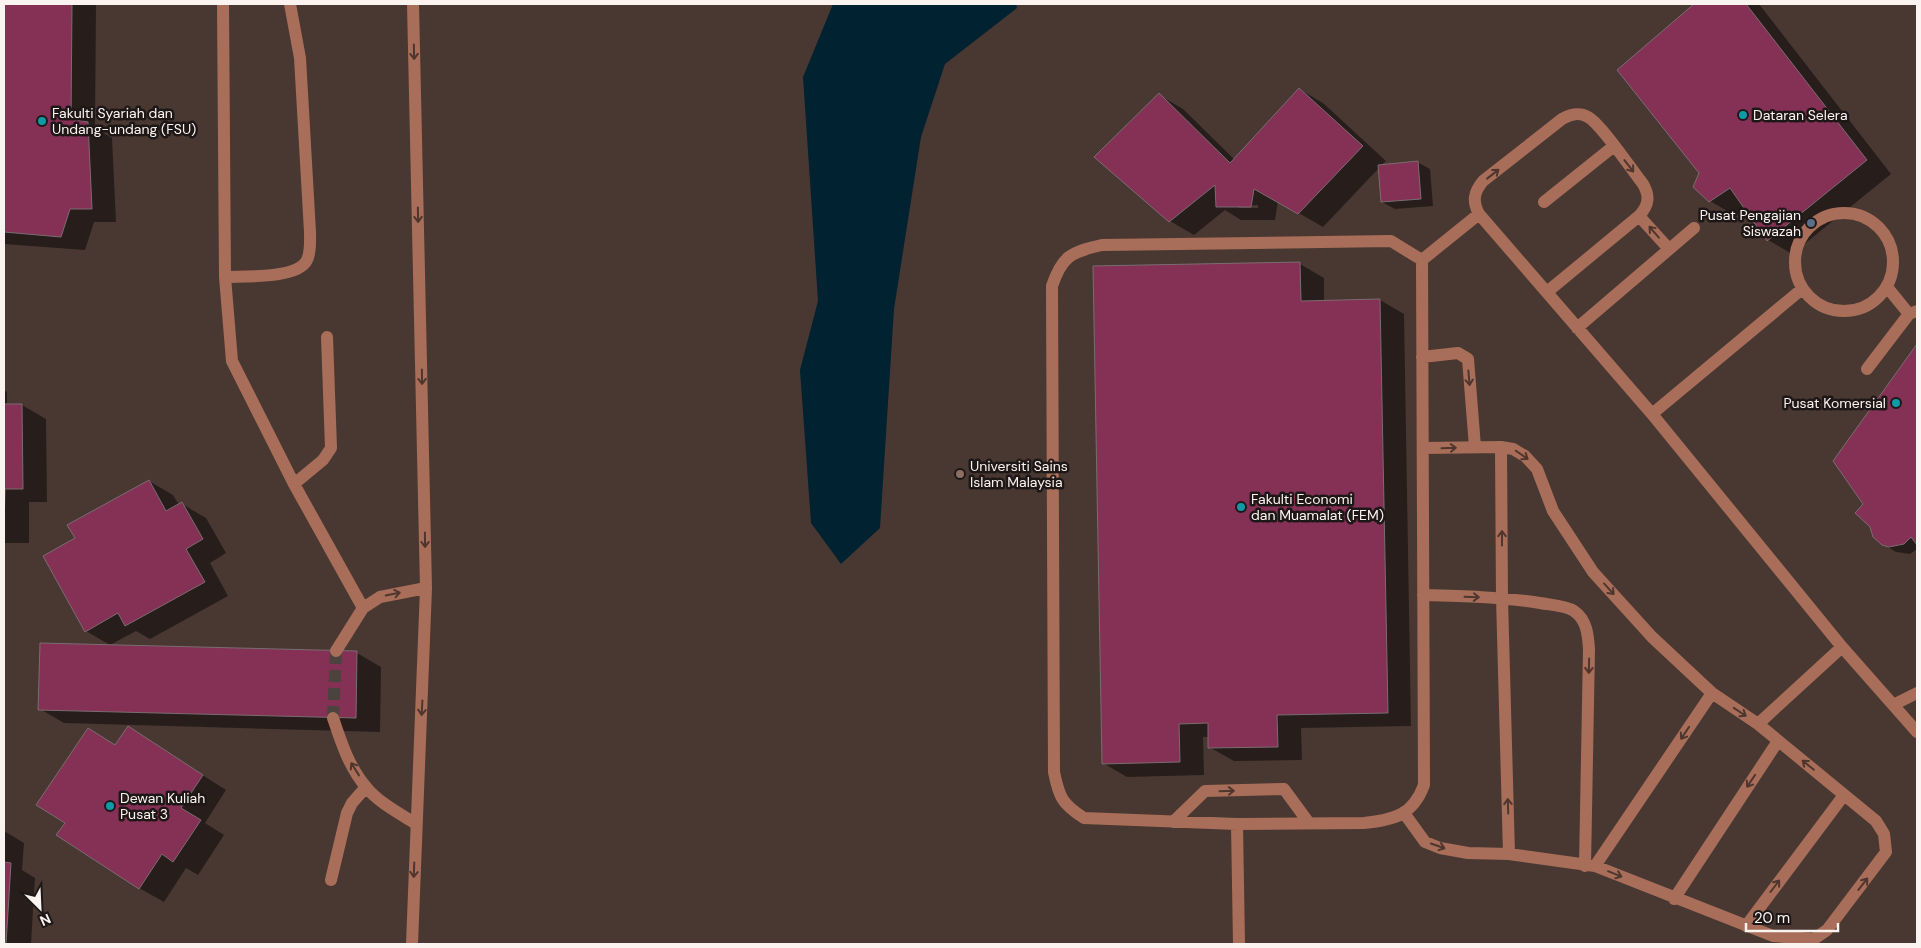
<svg xmlns="http://www.w3.org/2000/svg" width="1921" height="948" viewBox="0 0 1921 948" font-family="'DM Sans',sans-serif">
  <style>
    .built { fill: #493832 }
    .water { fill: #002231 }
    .shadow { fill: #0007; fill-rule: evenodd }
    .building { fill: #853155; stroke: #796d71 }
    .lines { fill: none; stroke-linecap: round; stroke-linejoin: round }
    .minor-tunnel { stroke: #4c433f; stroke-width: 12; stroke-dasharray: 12 6; stroke-linecap: butt }
    .minor { stroke: #a96e59; stroke-width: 12 }
    .oneway { stroke: #4e362e }
    .culture-dot { fill: #0f9aa8; stroke: #1d1817; stroke-width: 2 }
    .service-dot { fill: #5c6f8a; stroke: #1d1817; stroke-width: 2 }
    .education-dot { fill: #8d6e63; stroke: #1d1817; stroke-width: 2 }
    .labels { text-anchor: middle; dominant-baseline: central; stroke-width: 5; stroke-linejoin: round; paint-order: stroke }
    .poi-label { font-size: 14px; fill: #faf3f0; stroke: #1d1817; text-anchor: start }
  </style>
  <rect width="100%" height="100%" fill="#392f2b"/>
  <path class="built" d="M4 4H1917V944H4Z"/>
  <path class="water" d="M833 4H1016L1017 8 945 64 921 137 894 309 880 528 841 564 811 523 800 370 818 301 803 77Z"/>
  <path class="shadow" d="M4 4H96L95 128 112 138 116 222H94L85 250 4 244Z
    M1696 4H1759L1891 174 1792 254 1768 240 1745 207 1734 215 1710 201 1701 173 1619 70Z
    M1299 89 1323 103 1386 161 1381 165 1417 162 1430 169 1433 206 1395 209 1382 202 1379 168 1323 227 1278 201 1275 220H1241L1225 210 1194 235 1170 221 1159 95 1183 109 1235 160ZM1258 205V208H1239V206Z
    M1300 264 1324 278V302L1380 300 1404 314 1411 726 1301 728 1302 760 1234 761 1209 747V737H1203L1204 775 1127 777 1103 763Z
    M1917 347V549L1910 554 1896 552 1883 544 1864 505 1835 461Z
    M4 390 7 392V405H22L46 419 47 502H29V543H4Z
    M149 481 173 495 179 505 182 504 206 518 226 553 210 563 228 596 150 639 136 631 110 645 86 631 77 538Z
    M42 644 357 653 381 667 380 732 64 723 40 709Z
    M128 728 226 790 205 823 224 835 198 875 186 868 164 902 139 888 66 823 88 729 116 746Z
    M4 831 24 843 22 870 35 878 31 944H4Z"/>
  <path class="building" d="M4 4H72L71 119 88 122 92 209H70L61 237 4 232Z
    M1694 4H1746L1867 160 1767 241 1730 188 1709 202 1693 187 1699 173 1617 70Z
    M1299 88 1363 146 1298 214 1254 189 1251 207H1216L1215 185 1169 222 1094 157 1159 93 1230 163Z
    M1418 161 1421 199 1381 202 1378 165Z
    M1300 262 1301 301 1380 299 1388 713 1277 715 1278 747 1208 748V723L1179 724 1180 762 1102 764 1093 266Z
    M1917 344V545L1911 537 1904 544 1889 547 1882 545 1873 537 1870 527 1855 513 1863 504 1833 461Z
    M4 404H22L23 489H5L4 530Z
    M149 480 166 511 182 502 203 539 186 549 205 582 125 626 118 613 85 632 43 556 75 538 67 525Z
    M40 643 357 651 356 718 38 710Z
    M128 726 203 775 181 808 201 820 173 862 162 854 139 889 56 835 65 823 36 805 88 728 115 745Z
    M4 862 11 863 6 944H4Z"/>
  <g class="lines">
    <path class="minor-tunnel" d="M333 718 336 651"/>
    <path class="minor" d="M223 4 225 277 232 361 294 484 363 608
      M1544 202 1614 146
      M1795 262a49 49 0 1 1 98 0a49 49 0 1 1-98 0Z
      M1639 216 1669 249
      M1391 241 1422 260 1424 785C1413 815 1394 820 1364 823L1237 824 1084 818C1062 804 1059 797 1054 772L1052 286C1062 256 1071 252 1102 245Z
      M1422 260 1479 214
      M225 277C245 276 298 279 307 260 311 252 310 241 310 232L300 58 290 4
      M1887 287 1909 314 1917 311
      M1547 292 1639 216C1649 205 1650 196 1643 184 1632 170 1601 124 1588 117 1579 112 1571 114 1562 119L1483 181C1474 192 1472 201 1479 214L1652 414 1842 647 1917 732
      M1577 328 1694 228
      M1422 357 1458 353 1468 359 1475 447
      M1867 369 1909 314
      M1652 414 1802 289
      M1501 447 1502 598 1509 854
      M294 484 323 460 331 448 327 337
      M1423 595C1462 596 1501 597 1540 603 1550 605 1565 605 1574 611 1587 620 1588 635 1589 649L1585 866
      M336 651 363 608 380 597 426 588
      M1895 704 1917 693
      M333 718C341 742 349 767 366 787 379 803 399 813 416 824
      M1758 724 1842 647
      M1404 813 1425 842 1440 848 1468 853 1509 854 1595 866 1773 936 1814 939 1827 930 1886 852 1884 834 1876 821 1758 724 1712 693 1652 637 1593 572 1553 511 1537 469 1525 456 1513 449 1501 447 1423 448
      M1173 822 1205 791 1284 789 1309 823
      M1237 824 1239 944
      M1595 866 1712 693
      M331 880 347 813 352 803 366 787
      M1674 899 1778 741
      M1746 926 1844 795
      M412 944 426 588 413 4"/>
  </g>
  <defs><path id="oneway-shaft" d="M-6 0H5M1.5-3L5.5 0L1.5 3" fill="none" stroke-width="1.6" stroke-linecap="round" stroke-linejoin="round" transform="scale(1.25)"/></defs>
  <g class="oneway">
    <use href="#oneway-shaft" transform="translate(414 52) rotate(89)"/>
    <use href="#oneway-shaft" transform="translate(1629 166) rotate(52)"/>
    <use href="#oneway-shaft" transform="translate(1493 174) rotate(-38)"/>
    <use href="#oneway-shaft" transform="translate(418 215) rotate(89)"/>
    <use href="#oneway-shaft" transform="translate(1654 232) rotate(-131)"/>
    <use href="#oneway-shaft" transform="translate(422 377) rotate(89)"/>
    <use href="#oneway-shaft" transform="translate(1469 378) rotate(85)"/>
    <use href="#oneway-shaft" transform="translate(1449 448) rotate(-2)"/>
    <use href="#oneway-shaft" transform="translate(1522 455) rotate(35)"/>
    <use href="#oneway-shaft" transform="translate(1502 538) rotate(-90)"/>
    <use href="#oneway-shaft" transform="translate(425 540) rotate(89)"/>
    <use href="#oneway-shaft" transform="translate(1609 589) rotate(48)"/>
    <use href="#oneway-shaft" transform="translate(393 594) rotate(-11)"/>
    <use href="#oneway-shaft" transform="translate(1472 597) rotate(2)"/>
    <use href="#oneway-shaft" transform="translate(1589 666) rotate(91)"/>
    <use href="#oneway-shaft" transform="translate(422 708) rotate(93)"/>
    <use href="#oneway-shaft" transform="translate(1740 712) rotate(34)"/>
    <use href="#oneway-shaft" transform="translate(1685 733) rotate(124)"/>
    <use href="#oneway-shaft" transform="translate(1808 765) rotate(-141)"/>
    <use href="#oneway-shaft" transform="translate(355 769) rotate(-122)"/>
    <use href="#oneway-shaft" transform="translate(1751 781) rotate(124)"/>
    <use href="#oneway-shaft" transform="translate(1227 791) rotate(-2)"/>
    <use href="#oneway-shaft" transform="translate(1508 806) rotate(-92)"/>
    <use href="#oneway-shaft" transform="translate(1438 846) rotate(19)"/>
    <use href="#oneway-shaft" transform="translate(414 870) rotate(92)"/>
    <use href="#oneway-shaft" transform="translate(1615 874) rotate(22)"/>
    <use href="#oneway-shaft" transform="translate(1863 884) rotate(-52)"/>
    <use href="#oneway-shaft" transform="translate(1775 886) rotate(-53)"/>
  </g>
  <g class="culture-dot">
    <circle cx="1743" cy="115" r="5"/>
    <circle cx="42" cy="121" r="5"/>
    <circle cx="1896" cy="403" r="5"/>
    <circle cx="1241" cy="507" r="5"/>
    <circle cx="110" cy="806" r="5"/>
  </g>
  <circle class="service-dot" cx="1811" cy="223" r="5"/>
  <circle class="education-dot" cx="960" cy="474" r="5"/>
  <g class="labels">
    <g class="poi-label">
      <text x="52" y="113">Fakulti Syariah dan<tspan x="52" dy="16">Undang-undang (FSU)</tspan></text>
      <text x="1753" y="115">Dataran Selera</text>
      <text x="1801" y="215" text-anchor="end">Pusat Pengajian<tspan x="1801" dy="16">Siswazah</tspan></text>
      <text x="1886" y="403" text-anchor="end">Pusat Komersial</text>
      <text x="970" y="466">Universiti Sains<tspan x="970" dy="16">Islam Malaysia</tspan></text>
      <text x="1251" y="499">Fakulti Economi<tspan x="1251" dy="16">dan Muamalat (FEM)</tspan></text>
      <text x="120" y="798">Dewan Kuliah<tspan x="120" dy="16">Pusat 3</tspan></text>
    </g>
  </g>
  <rect width="1921" height="948" fill="none" stroke="#faf3f0" stroke-width="10"/>
  <g transform="translate(40 908) rotate(156)" stroke="#1d1817" stroke-width="4" paint-order="stroke">
  <path d="M0-4L9 19L0 12L-9 19Z" fill="#faf3f0"/>
  <text y="-8" font-size="14" font-weight="bold" text-anchor="middle" fill="#faf3f0">N</text>
  </g>
  <path d="M1746 923v8h92v-8" fill="none" stroke="#faf3f0" stroke-width="2.5"/>
  <text x="1754" y="923" font-size="15" fill="#faf3f0" stroke="#1d1817" stroke-width="4" paint-order="stroke">20 m</text>
</svg>
